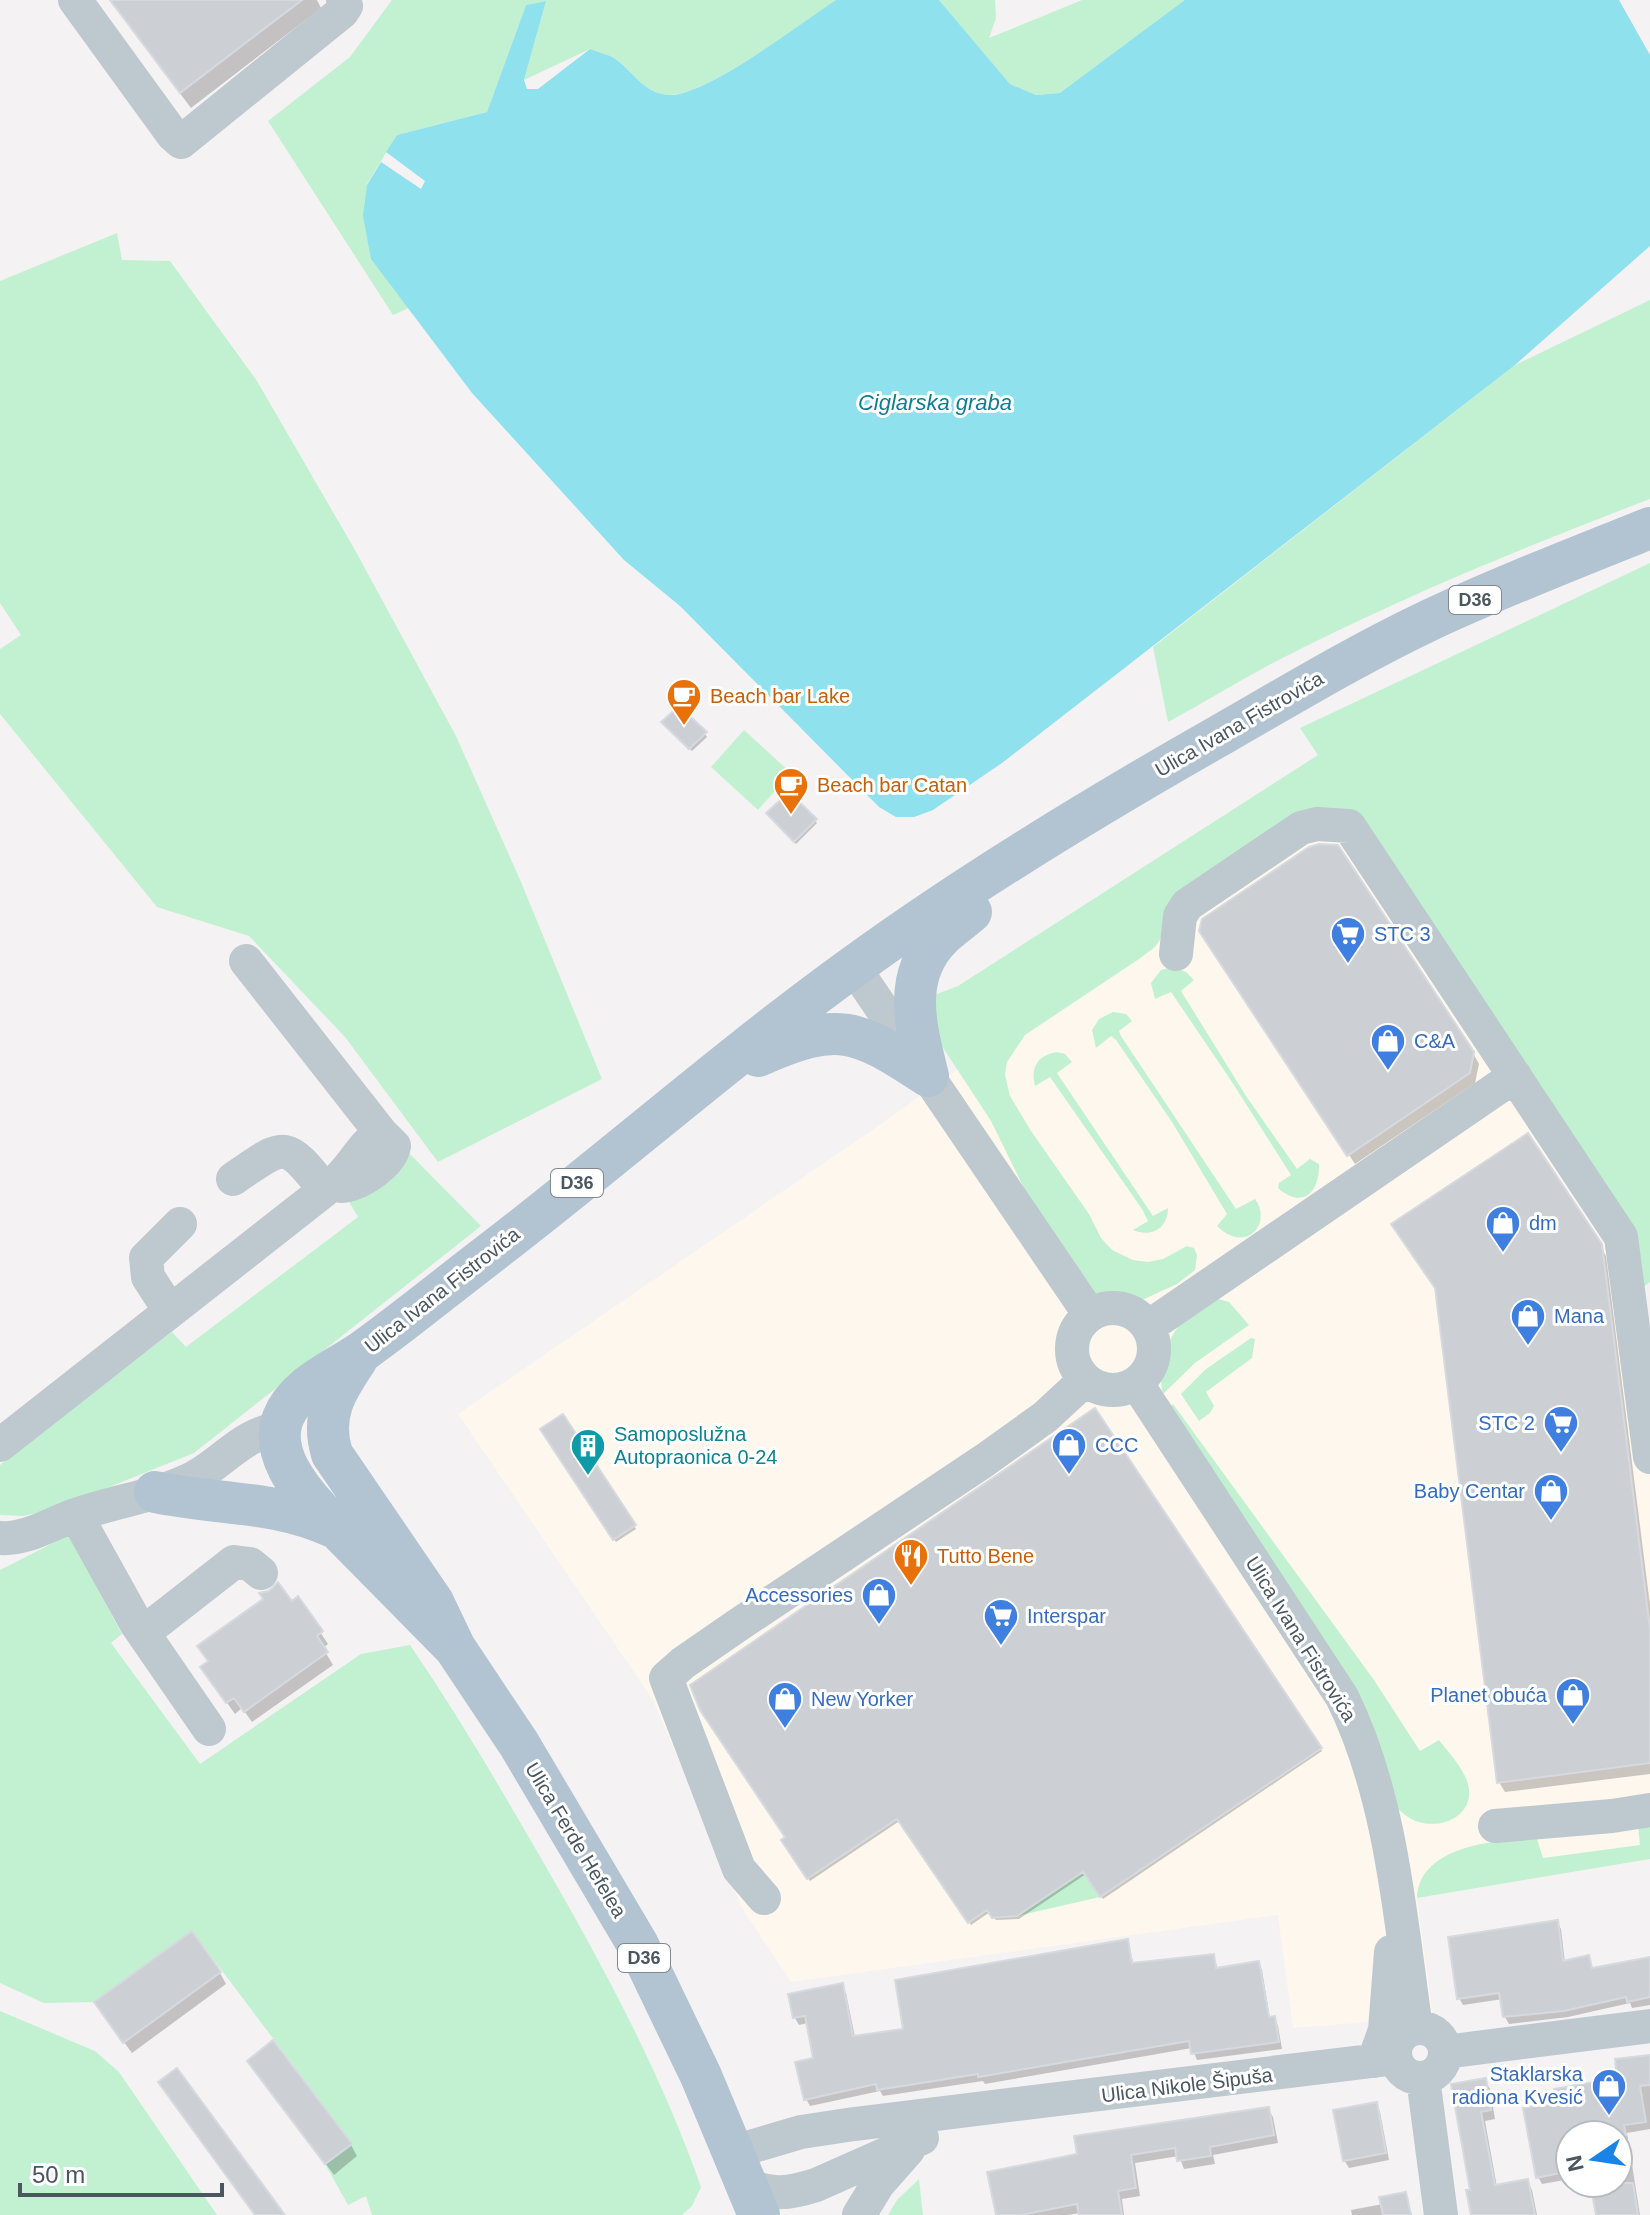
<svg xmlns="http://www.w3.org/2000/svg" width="1650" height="2215" viewBox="0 0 1650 2215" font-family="Arial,sans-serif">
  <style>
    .commercial { fill: #fdf7ee }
    .green { fill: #c2f1d1 }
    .water { fill: #8fe1ee }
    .shadow { fill: #0003 }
    .building { fill: #ccd0d5; stroke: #d6d9de; stroke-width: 2 }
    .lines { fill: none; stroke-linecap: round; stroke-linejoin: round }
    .minor { stroke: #bec8cf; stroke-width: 34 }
    .major { stroke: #b2c4d1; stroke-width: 42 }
    .labels { text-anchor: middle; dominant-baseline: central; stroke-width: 6; stroke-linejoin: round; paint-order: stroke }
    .shield { fill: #fff; stroke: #808990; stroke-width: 2 }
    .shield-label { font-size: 18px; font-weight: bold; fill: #4a5760 }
    .food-label { font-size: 20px; fill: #c56008; stroke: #fff; text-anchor: start }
    .street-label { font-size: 20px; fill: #4a5760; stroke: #fff }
    .shop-label { font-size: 20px; fill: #366cbe; stroke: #fff; text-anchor: start }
    .culture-label { font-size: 20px; fill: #0d838f; stroke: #fff; text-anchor: start }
    .water-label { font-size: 22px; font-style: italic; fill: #0c7f92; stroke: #fff }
  </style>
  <rect width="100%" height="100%" fill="#f5f2f3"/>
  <path class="commercial" d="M1339 798 1606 1192 1650 1384V1859L1417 1898 1433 2017 1293 2028 1278 1915 791 1982 742 1908 653 1700 458 1414 884 1122Z"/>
  <path class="green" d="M392 0H836C804 23 705 96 669 95 644 94 632 70 614 58 607 54 597 52 590 49L524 80 546 1 526 5 487 112 397 135 367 184 370 255 409 308 393 315 268 121 350 57Z
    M939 0H995L996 18 989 38 1082 0H1224L1060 93 1036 95 1010 84Z
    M117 233 122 260 170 261 257 381 355 550 456 736 521 882 602 1079 438 1162 345 1037 249 936 157 907 0 714V649L21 635 0 603V281Z
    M1650 300V499C1521 548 1392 601 1269 665 1235 683 1202 704 1168 722L1153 647 1515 365Z
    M1650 563V1282L1637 1292 1347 816 1165 933 1155 947 1139 959 1025 1035 1007 1062 1005 1075 1010 1096 1031 1131 1089 1214 1101 1238 1112 1250 1133 1260 1148 1262 1163 1259 1187 1246 1194 1248 1197 1255 1195 1270 1177 1284 1142 1300H1112L1090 1291 1024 1188 991 1121 936 1037 931 991 937 994 958 986 1318 755 1300 728Z
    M744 730 791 773 758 810 711 767Z
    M1173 967 1186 972 1194 980 1181 991 1246 1096 1297 1169 1310 1159 1319 1164C1320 1192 1303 1210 1278 1188L1279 1183 1291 1175 1232 1082 1171 992 1155 999 1151 983 1161 970Z
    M1113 1012 1126 1014 1132 1021 1119 1031 1121 1036 1236 1209 1255 1199C1273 1223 1246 1255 1217 1226L1227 1214 1172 1122 1116 1040 1111 1036 1096 1048 1092 1030 1099 1019Z
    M1057 1052 1065 1054 1072 1062 1057 1073 1153 1216 1168 1208C1168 1228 1152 1238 1133 1230L1148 1221 1142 1209 1050 1077 1035 1086C1030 1067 1038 1055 1057 1052Z
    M404 1148 481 1226 194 1453 57 1508 23 1516 0 1515V1465L172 1332 186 1347 358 1217 348 1200Z
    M1218 1299 1229 1302 1249 1325 1195 1363 1163 1394C1160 1383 1161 1374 1164 1363 1172 1322 1184 1320 1218 1299Z
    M1251 1338 1255 1339 1252 1358 1206 1392 1214 1406 1210 1413 1199 1421 1181 1394 1206 1369Z
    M1173 1404 1374 1680 1420 1751 1439 1740C1450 1754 1467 1772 1469 1789 1472 1816 1442 1829 1419 1822 1409 1820 1401 1811 1393 1805L1168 1409Z
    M69 1535 122 1634 111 1643 200 1764 361 1654 410 1645C456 1712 497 1782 538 1853 600 1960 660 2070 701 2187L692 2206 682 2215H372L366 2196 348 2205 325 2164 352 2143 192 1931 94 2002 44 2003 0 1983V1570Z
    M1650 1824V1859L1417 1898C1419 1845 1498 1839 1537 1839L1543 1858 1640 1845 1638 1826Z
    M1083 1872 1100 1897 1017 1916Z
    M0 2011 95 2051 119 2072 217 2215H0Z
    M919 2179 923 2215H888L897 2200Z"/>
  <path class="water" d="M836 0H939L1010 84 1036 95 1060 93 1185 0H1619L1650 55V246L1515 365 1002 763 933 810 914 817H896L879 807 680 606 624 560 472 393 371 259 363 216 367 185 381 162 421 189 425 181 386 152 397 135 487 112 526 5 546 1 524 80 527 89H538L590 49C597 52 607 54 614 58 632 70 644 94 669 95 706 96 803 22 836 0Z"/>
  <path class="shadow" d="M110 0H317L321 8 191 108Z
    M665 725 705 734 707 737 692 751Z
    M770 816 815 821 817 823 796 844Z
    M1207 941 1473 1053 1479 1064 1475 1083 1355 1164Z
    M1600 1245 1606 1256 1650 1605V1774L1505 1792 1499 1782 1437 1290Z
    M1095 1411 1322 1751 1103 1899 1086 1874 1019 1919 996 1920 990 1912 971 1925 901 1820 810 1881 784 1840Z
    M562 1417 636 1529 616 1542 543 1429Z
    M298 1599 328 1644 323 1648 333 1665 252 1722 242 1708 235 1714 210 1679Z
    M1557 1922 1561 1929 1565 1963 1588 1957 1593 1970 1650 1959V2005L1632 2008 1630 2003 1568 2017 1509 2024 1505 2017 1503 1999 1463 2005 1459 1998Z
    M1127 1941 1134 1965 1213 1956 1218 1969 1258 1963 1262 1970 1270 2019 1274 2018 1278 2026 1282 2049 1197 2060 1192 2048 985 2084 983 2081 883 2096 880 2091 810 2106 806 2099 815 2060 808 2023 799 2025 795 2018 842 1986 846 1993 855 2037 905 2030Z
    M220 1973 226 1984 132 2053 103 2014Z
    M1650 2057V2129L1627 2133 1640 2215H1598L1593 2183H1618V2135H1570V2179L1542 2184 1538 2177 1559 2104 1619 2080Z
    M249 2061 351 2145 357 2156 334 2175Z
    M1485 2080 1490 2089 1495 2119 1485 2121 1497 2187 1527 2181 1532 2190 1537 2215H1473L1472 2191 1453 2086Z
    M1376 2104 1380 2112 1389 2160 1349 2168 1344 2160Z
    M1268 2109 1273 2117 1278 2143 1213 2155 1215 2164 1184 2169 1179 2156 1135 2163 1140 2196 1122 2199 1124 2215H1081L1080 2213 1068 2215H998L1079 2155Z
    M1405 2194 1412 2215H1352L1351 2210 1383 2204Z"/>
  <path class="building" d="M110 0H302L180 93Z
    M679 706 707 732 689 749 661 722Z
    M789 792 817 819 794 842 766 813Z
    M1319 844 1338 845 1474 1052 1470 1073 1347 1156 1199 931 1202 919 1309 847Z
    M1528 1133 1602 1244 1650 1629V1763L1497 1783 1435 1288 1391 1224Z
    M1095 1408 1322 1748 1100 1897 1083 1872 1017 1916 992 1918 987 1910 968 1923 897 1819 807 1879 781 1840 785 1837 700 1710 690 1685Z
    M563 1414 636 1525 613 1540 540 1429Z
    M278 1582 292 1601 298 1596 323 1631 317 1636 328 1652 244 1712 234 1698 226 1703 200 1667 208 1661 197 1646 263 1599 259 1593 269 1591Z
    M1558 1920 1563 1961 1589 1955 1592 1968 1650 1957V1997L1627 2002 1626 1997 1564 2011 1503 2017 1499 1993 1457 1999 1448 1937Z
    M192 1931 221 1972 123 2043 94 2002Z
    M1128 1939 1132 1963 1214 1954 1216 1968 1259 1961 1269 2017 1275 2016 1279 2042 1191 2054 1189 2041 978 2077V2074L877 2090 876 2084 804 2100 795 2062 813 2058 805 2016 793 2018 788 1994 843 1983 853 2036 903 2029 895 1980Z
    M273 2040 352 2144 325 2164 247 2061Z
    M1650 2055V2085L1640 2086 1646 2122 1624 2125 1626 2135H1570V2171L1536 2178 1523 2108 1556 2102 1554 2089 1617 2078 1615 2059Z
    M177 2068 285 2215H255L158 2082Z
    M1486 2078 1491 2110 1481 2112 1495 2185 1528 2179 1535 2215H1471L1466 2190H1470L1451 2084Z
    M1377 2102 1386 2153 1343 2161 1333 2110Z
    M1269 2107 1274 2135 1210 2147 1211 2156 1177 2161 1175 2148 1131 2155 1136 2188 1118 2191 1122 2215H1079L1077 2204 1021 2215H996L987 2172 1077 2154 1074 2136Z
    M1590 2183H1633L1638 2215H1596Z
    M1406 2192 1411 2215H1383L1379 2197Z"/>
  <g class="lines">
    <path class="minor" d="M75 0 173 135 181 142 342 12 346 6 343 0
      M1176 954 1180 916 1187 905 1301 828 1317 824 1349 826 1621 1237 1650 1457
      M853 966 1090 1315
      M233 1179C285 1143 285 1139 324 1189
      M341 1186C359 1185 391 1164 394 1146L381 1133
      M1072 1349a41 41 0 1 1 82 0a41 41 0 1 1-82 0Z
      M170 1311 148 1277 146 1258 180 1224
      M1148 1327 1515 1076
      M1137 1384 1342 1697C1392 1798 1400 1918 1416 2028
      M0 1445 335 1182C353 1167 361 1145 381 1133L246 961
      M76 1515 136 1623 209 1729
      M0 1538C27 1540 52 1523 76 1515 115 1501 158 1496 195 1477 224 1461 245 1432 280 1429
      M143 1633 234 1562 250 1564 261 1573
      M1495 1826 1612 1816 1650 1810
      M764 1898 739 1869 666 1678 683 1663 738 1625 985 1460 1045 1417 1085 1380
      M1395 2053a25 25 0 1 1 50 0a25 25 0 1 1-50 0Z
      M1445 2052 1650 2026
      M1374 2061 1385 2030 1391 1952
      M1423 2078 1441 2215
      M733 2152 801 2132 854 2124 1395 2058
      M745 2183C769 2197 791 2193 816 2185L922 2138
      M859 2215 878 2184 908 2150"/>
    <path class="major" d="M758 1056C839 1020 856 1029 928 1076
      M928 1076C916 1028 901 977 941 937 950 928 961 921 971 912
      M357 1359C336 1390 320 1415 332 1454L433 1602 455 1648 519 1744 638 1945 701 2076 759 2215
      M155 1492C217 1505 274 1500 333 1527
      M455 1648 320 1511C298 1487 270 1452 283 1418 296 1385 336 1370 363 1351 405 1321 446 1287 488 1255 611 1161 727 1058 853 967 971 881 1097 805 1224 733 1292 694 1360 653 1432 619 1503 586 1577 557 1650 528"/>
  </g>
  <defs>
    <symbol id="cafe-pin" viewBox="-11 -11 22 30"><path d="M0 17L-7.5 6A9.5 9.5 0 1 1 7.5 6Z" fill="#e8710a" stroke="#fff"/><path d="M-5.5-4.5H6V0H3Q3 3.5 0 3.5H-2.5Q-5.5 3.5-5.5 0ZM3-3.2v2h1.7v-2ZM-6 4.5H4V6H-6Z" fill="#fff"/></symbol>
    <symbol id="supermarket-pin" viewBox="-11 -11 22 30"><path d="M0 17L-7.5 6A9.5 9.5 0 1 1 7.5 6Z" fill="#3f7fe0" stroke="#fff"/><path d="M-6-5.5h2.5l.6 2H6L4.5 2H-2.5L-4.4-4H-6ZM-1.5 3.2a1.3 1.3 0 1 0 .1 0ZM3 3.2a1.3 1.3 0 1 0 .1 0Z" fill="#fff"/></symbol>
    <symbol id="shop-pin" viewBox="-11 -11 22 30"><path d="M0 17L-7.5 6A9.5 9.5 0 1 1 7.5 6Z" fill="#3f7fe0" stroke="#fff"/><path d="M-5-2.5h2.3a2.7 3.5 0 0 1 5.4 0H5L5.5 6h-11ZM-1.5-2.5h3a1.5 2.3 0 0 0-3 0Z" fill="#fff"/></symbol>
    <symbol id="building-pin" viewBox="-11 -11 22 30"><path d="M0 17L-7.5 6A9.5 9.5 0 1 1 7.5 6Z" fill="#0f9aa8" stroke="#fff"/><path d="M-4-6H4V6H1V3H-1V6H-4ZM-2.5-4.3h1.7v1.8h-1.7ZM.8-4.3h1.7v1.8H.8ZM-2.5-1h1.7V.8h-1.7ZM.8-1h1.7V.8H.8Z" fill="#fff"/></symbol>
    <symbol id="restaurant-pin" viewBox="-11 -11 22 30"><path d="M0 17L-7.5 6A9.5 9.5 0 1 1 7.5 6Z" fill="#e8710a" stroke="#fff"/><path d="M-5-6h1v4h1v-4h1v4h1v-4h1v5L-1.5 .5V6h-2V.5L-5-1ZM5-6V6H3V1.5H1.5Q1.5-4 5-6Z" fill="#fff"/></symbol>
  </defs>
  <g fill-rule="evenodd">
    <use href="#cafe-pin" x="664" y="676" width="40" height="54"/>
    <use href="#cafe-pin" x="771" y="765" width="40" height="54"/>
    <use href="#supermarket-pin" x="1328" y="914" width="40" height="54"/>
    <use href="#shop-pin" x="1368" y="1021" width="40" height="54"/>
    <use href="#shop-pin" x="1483" y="1203" width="40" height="54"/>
    <use href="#shop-pin" x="1508" y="1296" width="40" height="54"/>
    <use href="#supermarket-pin" x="1541" y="1403" width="40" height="54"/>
    <use href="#shop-pin" x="1049" y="1425" width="40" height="54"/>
    <use href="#building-pin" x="568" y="1426" width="40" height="54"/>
    <use href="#shop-pin" x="1531" y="1471" width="40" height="54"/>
    <use href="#restaurant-pin" x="891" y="1536" width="40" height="54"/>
    <use href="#shop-pin" x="859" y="1575" width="40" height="54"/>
    <use href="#supermarket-pin" x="981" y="1596" width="40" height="54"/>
    <use href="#shop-pin" x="1553" y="1675" width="40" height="54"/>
    <use href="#shop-pin" x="765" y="1679" width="40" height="54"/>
    <use href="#shop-pin" x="1589" y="2066" width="40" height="54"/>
  </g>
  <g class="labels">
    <g class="shield">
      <rect x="1449" y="586" width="52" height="28" rx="6"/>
      <rect x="551" y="1169" width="52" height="28" rx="6"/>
      <rect x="618" y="1944" width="52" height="28" rx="6"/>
    </g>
    <g class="shield-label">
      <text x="1475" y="600">D36</text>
      <text x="577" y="1183">D36</text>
      <text x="644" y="1958">D36</text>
    </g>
    <g class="food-label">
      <text x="710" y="696">Beach bar Lake</text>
      <text x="817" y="785">Beach bar Catan</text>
      <text x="937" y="1556">Tutto Bene</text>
    </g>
    <g class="street-label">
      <text transform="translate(1239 724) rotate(-30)">Ulica Ivana Fistrovića</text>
      <text transform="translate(442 1290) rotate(-38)">Ulica Ivana Fistrovića</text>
      <text transform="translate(1301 1639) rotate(58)">Ulica Ivana Fistrovića</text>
      <text transform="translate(576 1840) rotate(59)">Ulica Ferde Hefelea</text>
      <text transform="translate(1187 2085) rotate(-7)">Ulica Nikole Šipuša</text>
    </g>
    <g class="shop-label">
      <text x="1374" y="934">STC 3</text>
      <text x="1414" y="1041">C&amp;A</text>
      <text x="1529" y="1223">dm</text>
      <text x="1554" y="1316">Mana</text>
      <text x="1535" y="1423" text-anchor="end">STC 2</text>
      <text x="1095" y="1445">CCC</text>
      <text x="1525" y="1491" text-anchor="end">Baby Centar</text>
      <text x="853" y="1595" text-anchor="end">Accessories</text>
      <text x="1027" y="1616">Interspar</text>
      <text x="1547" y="1695" text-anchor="end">Planet obuća</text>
      <text x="811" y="1699">New Yorker</text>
      <text x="1583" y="2074" text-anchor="end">Staklarska<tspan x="1583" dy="23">radiona Kvesić</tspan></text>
    </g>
    <g class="culture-label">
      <text x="614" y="1434">Samoposlužna<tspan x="614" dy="23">Autopraonica 0-24</tspan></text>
    </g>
    <g class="water-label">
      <text x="935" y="402">Ciglarska graba</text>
    </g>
  </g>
  <g transform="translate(1594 2159) rotate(257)"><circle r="38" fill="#ffffff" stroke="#b7bcbf" stroke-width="2"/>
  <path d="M0-6L14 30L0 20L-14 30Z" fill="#1a83e7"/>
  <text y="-12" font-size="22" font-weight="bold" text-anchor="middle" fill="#4a5760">N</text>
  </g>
  <path d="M20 2183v12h202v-12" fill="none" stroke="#4a5760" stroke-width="4"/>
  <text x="32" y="2183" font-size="24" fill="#4a5760" stroke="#ffffff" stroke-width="6" paint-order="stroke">50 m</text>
</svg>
